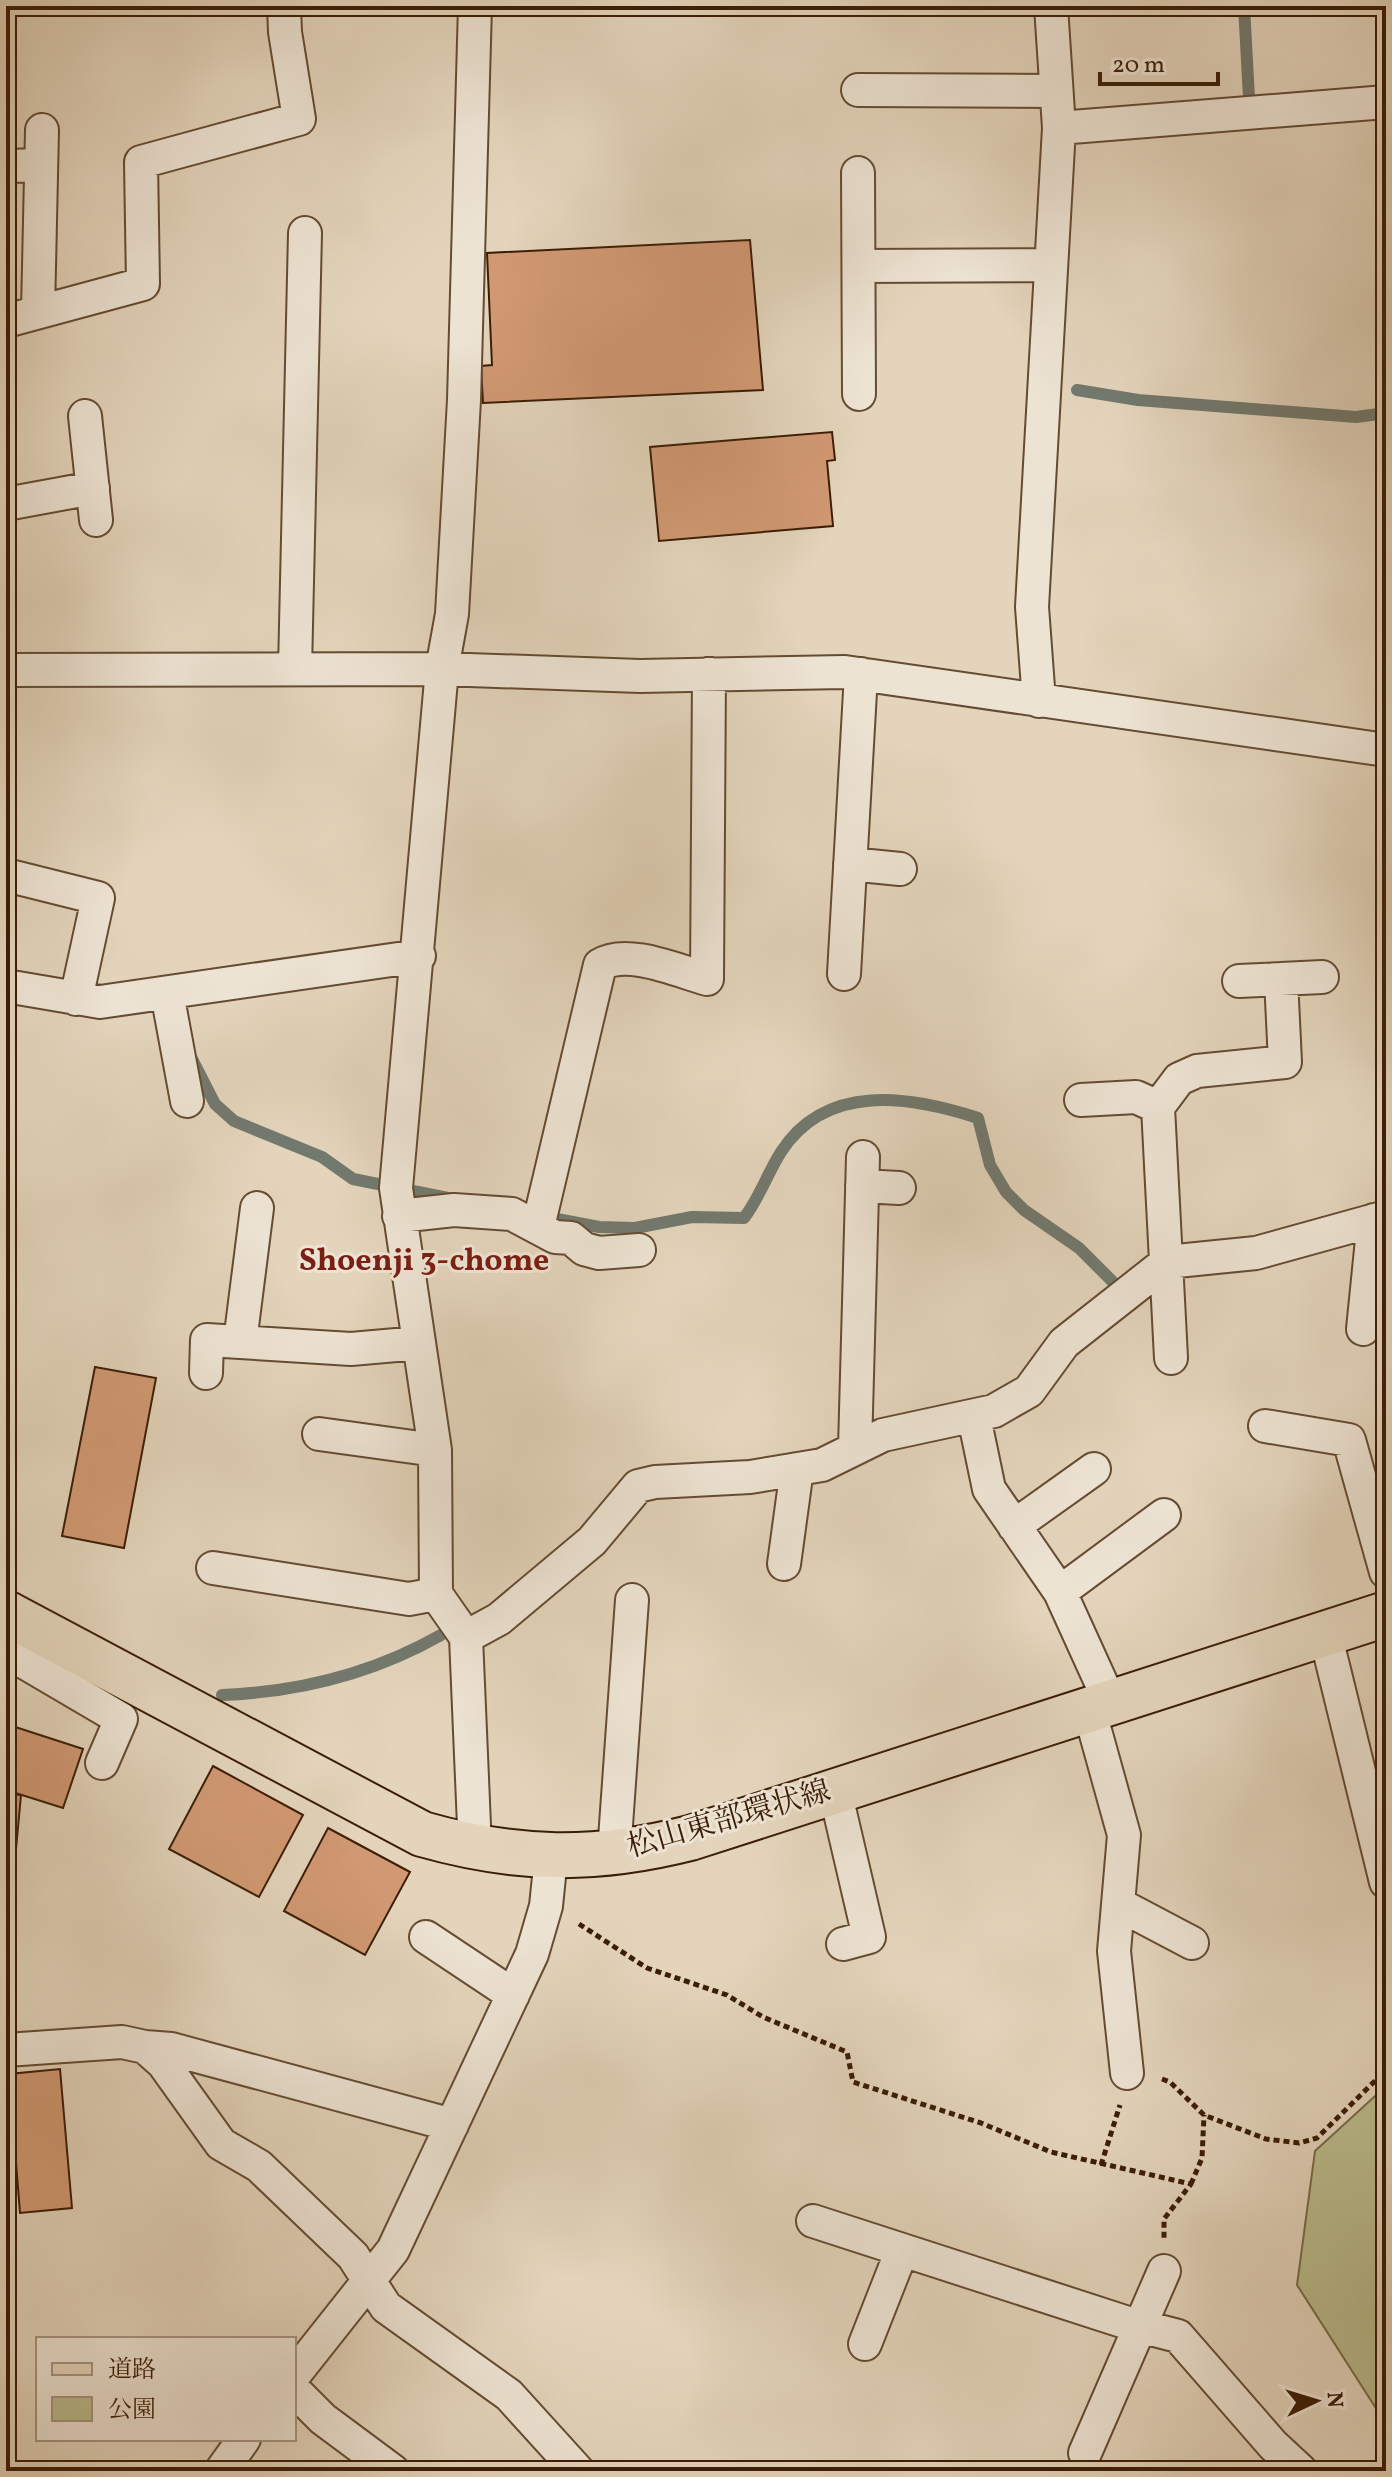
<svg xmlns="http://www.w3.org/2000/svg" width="1392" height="2477" viewBox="0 0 1392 2477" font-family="Vollkorn,'Noto Serif JP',serif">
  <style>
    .green { fill: #babb8c; stroke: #7a6c48; stroke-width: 2 }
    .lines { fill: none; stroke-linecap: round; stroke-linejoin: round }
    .stream { stroke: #72796e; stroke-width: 12 }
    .building { fill: #d19973; stroke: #3b1d05; stroke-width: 2 }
    .minor-casing { stroke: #654b32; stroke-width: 36 }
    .primary-casing { stroke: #3b1d05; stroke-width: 48 }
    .path { stroke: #3b1d05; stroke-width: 5; stroke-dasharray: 6 4; stroke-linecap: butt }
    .minor { stroke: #ede3d3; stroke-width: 32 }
    .primary { stroke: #e3d4bb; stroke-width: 44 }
    .labels { text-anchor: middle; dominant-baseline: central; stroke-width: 6; stroke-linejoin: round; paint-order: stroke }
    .street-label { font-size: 30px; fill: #3b1d05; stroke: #ede3d3 }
    .neighbourhood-label { font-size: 32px; font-weight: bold; fill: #7a1f14; stroke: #ede3d3 }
  </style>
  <rect width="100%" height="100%" fill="#e3d4bb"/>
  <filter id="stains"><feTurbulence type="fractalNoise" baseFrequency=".0025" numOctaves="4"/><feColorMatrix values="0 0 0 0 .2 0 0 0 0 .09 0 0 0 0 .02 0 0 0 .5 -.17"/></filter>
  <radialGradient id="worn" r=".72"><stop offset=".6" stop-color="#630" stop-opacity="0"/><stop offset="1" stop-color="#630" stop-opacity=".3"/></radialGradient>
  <path class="green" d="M1386 2086V2418L1379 2413 1297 2285 1315 2151Z"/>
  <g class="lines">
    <path class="stream" d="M1244 6 1249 98
      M1077 390 1138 400 1356 417 1386 413
      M192 1059 215 1104 234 1121 322 1157 353 1179 448 1198
      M541 1216 599 1227 635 1228 692 1217 744 1218C760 1197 767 1174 781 1152 826 1082 910 1096 978 1118L990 1165 1006 1192 1024 1210 1079 1248 1125 1294
      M222 1695C299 1692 374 1673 441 1635"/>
  </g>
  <path class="building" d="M750 240 763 390 483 403 481 366 492 365 487 253Z
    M832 432 835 460 827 461 833 526 659 541 650 447Z
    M95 1367 156 1378 124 1548 62 1536Z
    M6 1724 83 1749 63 1808 6 1790Z
    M213 1766 303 1815 259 1897 169 1849Z
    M6 1794 21 1795 15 1860 6 1859Z
    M328 1828 410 1872 365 1955 284 1911Z
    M60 2069 72 2208 20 2213 9 2074Z"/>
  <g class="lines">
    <defs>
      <path id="minor" d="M858 90 1056 91
        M1059 128 1386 102
        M6 166 41 165
        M858 173 859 394
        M859 266 1051 265
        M38 312 42 130
        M6 321 143 284 141 162 299 119 285 32 284 6
        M85 416 96 520
        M6 504 93 488
        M295 669 305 233
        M6 670 442 669 640 676 845 672 1386 750
        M1039 701 1032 607 1059 128 1051 6
        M850 864 900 869
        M6 875 98 898 76 999
        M844 974 861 674
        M1239 981 1322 977
        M6 986 100 1002 419 956
        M167 993 187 1101
        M1081 1100 1136 1097 1158 1107
        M862 1186 899 1188
        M399 1216 454 1210 512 1214 555 1237 571 1238 584 1249 599 1253 639 1250
        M538 1227 600 965C627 948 678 971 707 979L709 674
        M1363 1329 1374 1220
        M240 1342 257 1208
        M1171 1358 1158 1107 1179 1079 1197 1071 1285 1062 1281 979
        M206 1373 207 1340 351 1349 419 1343
        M974 1417 989 1489 1060 1592 1110 1702
        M1265 1426 1349 1440 1386 1572
        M319 1434 435 1450
        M855 1448 863 1157
        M1014 1526 1094 1469
        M784 1564 797 1469
        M213 1568 409 1599 436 1594
        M1060 1592 1164 1515
        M21 1620 7 1652 121 1719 102 1763
        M1325 1633 1386 1882
        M466 1637 499 1619 592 1541 638 1486 655 1482 750 1477 822 1465 883 1435 994 1411 1029 1391 1064 1343 1167 1262 1256 1253 1386 1217
        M1089 1709 1124 1835 1114 1951 1127 2073
        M835 1791 869 1937 843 1944
        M475 1849 466 1637 436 1594 435 1450 396 1188 442 669 452 614 464 400 475 6
        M614 1853 632 1600
        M1120 1905 1192 1943
        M426 1937 513 1995
        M145 2047 171 2049 452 2125
        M6 2050 122 2042 145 2047 163 2063 221 2144 259 2166 353 2256 386 2307 509 2395 578 2471
        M813 2221 1128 2323 1178 2336 1273 2445 1301 2471
        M865 2344 902 2250
        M294 2375 393 2250 532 1954 546 1906 551 1857
        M294 2390 323 2419 393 2471
        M1085 2453 1164 2271
        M221 2471 244 2439"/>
      <path id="primary" d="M6 1613 422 1834C517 1861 595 1862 690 1838L1386 1614"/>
    </defs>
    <use href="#minor" class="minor-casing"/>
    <use href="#primary" class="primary-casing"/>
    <path class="path" d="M579 1924 647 1968 727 1995 763 2017 847 2052 853 2082 981 2123 1051 2152 1191 2184 1164 2219V2238
      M1162 2079 1170 2082 1204 2115 1266 2139 1299 2143 1317 2138 1386 2070
      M1101 2165 1120 2105
      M1191 2184 1202 2158 1204 2115"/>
    <use href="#minor" class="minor"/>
    <use href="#primary" class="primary"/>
  </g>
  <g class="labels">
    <g class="street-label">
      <text transform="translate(729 1820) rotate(-16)">松山東部環状線</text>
    </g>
    <g class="neighbourhood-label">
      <text x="424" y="1262">Shoenji 3-chome</text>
    </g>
  </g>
  <rect width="1392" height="2477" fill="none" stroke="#e3d4bb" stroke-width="32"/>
  <rect x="8" y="8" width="1376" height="2461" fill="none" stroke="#3b1d05" stroke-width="4"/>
  <rect x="16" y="16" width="1360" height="2445" fill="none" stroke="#3b1d05" stroke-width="2"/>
  <rect x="36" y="2337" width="260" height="104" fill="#ede3d3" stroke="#a69481" stroke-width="2"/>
  <rect x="52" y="2363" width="40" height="12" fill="#e3d4bb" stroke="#a69481" stroke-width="2"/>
  <text x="108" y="2377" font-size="24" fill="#3b1d05">道路</text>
  <rect x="52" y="2397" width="40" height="24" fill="#babb8c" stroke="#a69481" stroke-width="2"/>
  <text x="108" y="2417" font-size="24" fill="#3b1d05">公園</text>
  <g transform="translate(1316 2401) rotate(86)" stroke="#ede3d3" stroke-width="6" paint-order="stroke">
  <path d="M0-6L14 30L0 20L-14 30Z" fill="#3b1d05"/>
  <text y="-12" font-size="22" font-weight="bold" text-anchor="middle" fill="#3b1d05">N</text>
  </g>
  <path d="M1100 72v12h118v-12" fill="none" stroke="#3b1d05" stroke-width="4"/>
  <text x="1112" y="72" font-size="24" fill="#3b1d05" stroke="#ede3d3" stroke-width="6" paint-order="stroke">20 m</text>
  <rect width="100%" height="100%" filter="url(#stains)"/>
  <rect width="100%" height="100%" fill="url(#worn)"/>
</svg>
